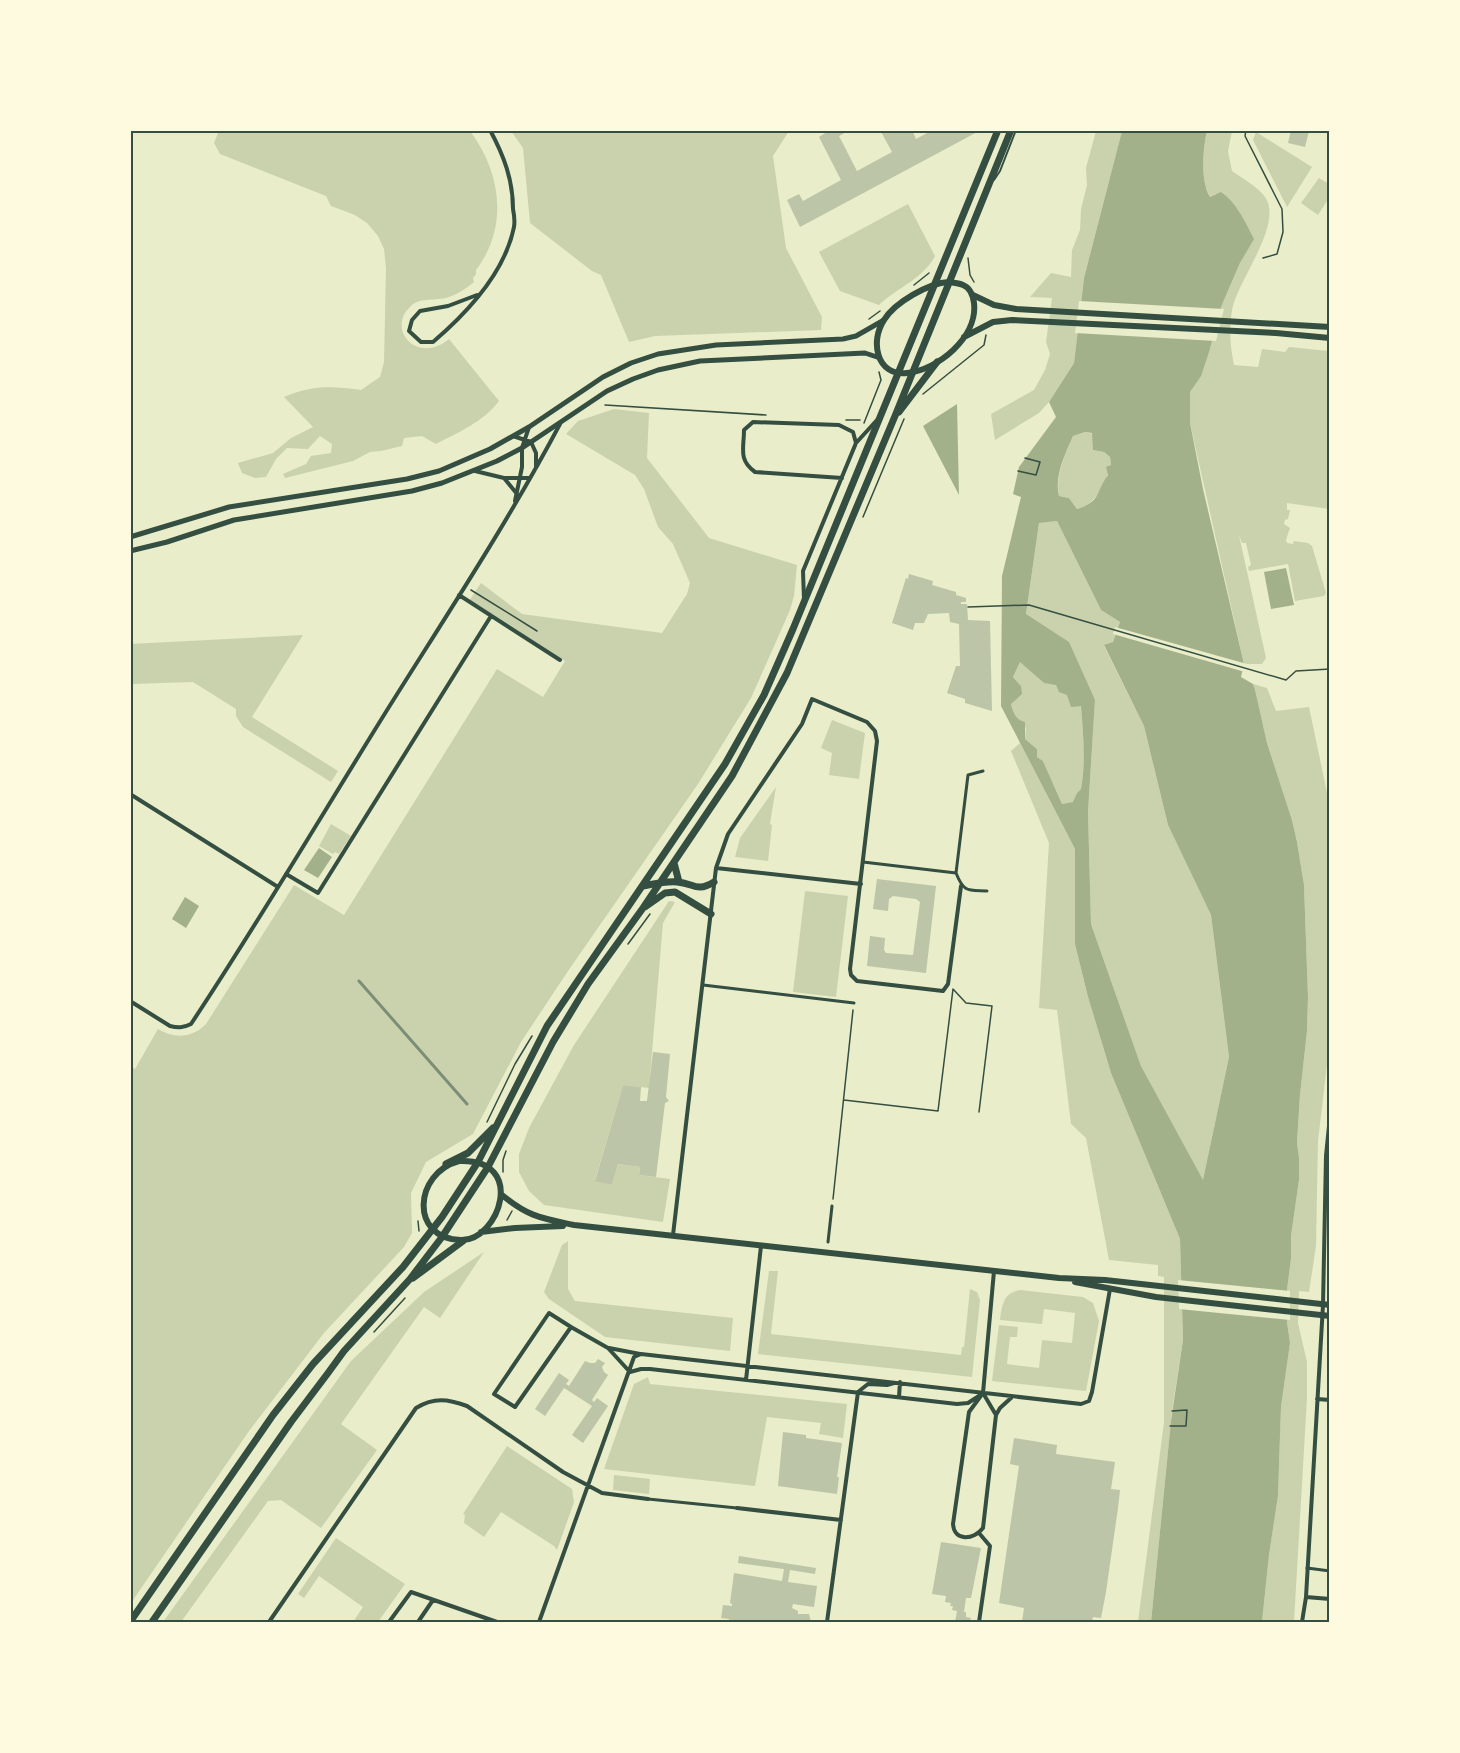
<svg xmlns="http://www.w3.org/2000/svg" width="1460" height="1753" viewBox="0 0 1460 1753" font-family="Mulish,sans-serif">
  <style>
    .green { fill: #cad2ad }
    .water { fill: #a3b18a; fill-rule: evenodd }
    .pier { fill: #e9edc9 }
    .building { fill: #bcc5a7 }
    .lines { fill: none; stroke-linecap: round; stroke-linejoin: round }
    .path { stroke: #344e41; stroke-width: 1.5 }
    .service { stroke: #344e41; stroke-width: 2 }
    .pedestrian { stroke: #344e41; stroke-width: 3 }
    .minor { stroke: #344e41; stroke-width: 4 }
    .tertiary { stroke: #344e41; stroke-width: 5 }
    .secondary { stroke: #344e41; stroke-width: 6 }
    .trunk { stroke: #344e41; stroke-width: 7 }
    .rail { stroke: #7c8e77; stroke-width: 3 }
    .neatline { fill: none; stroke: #344e41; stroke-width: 2 }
  </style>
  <rect width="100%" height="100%" fill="#e9edc9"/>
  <path class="green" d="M215 131H470C501 172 509 227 476 270V274L473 278 474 282C466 289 456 295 446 298 433 301 419 297 410 307 386 330 418 365 449 339L499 401C483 422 459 432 436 444L422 436 404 438 402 446 381 451 370 452 353 461 285 478 283 474 306 464 311 456 331 453 332 444 320 436 308 449 287 448 276 459 266 477 255 478 242 473 238 463 273 453 291 438 313 427 284 397C312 385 331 386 361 390L380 377 384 362 386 268 384 249 378 236 367 223 355 215 331 206 326 196 220 154 214 143 218 133Z
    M511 131H789L773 156 786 248 822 317 821 330 655 336 629 342 601 275 592 271 530 223 523 148Z
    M1096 131H1122L1084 278 1074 363 1049 402 1039 413 995 440 991 414 1034 390 1045 370 1050 354 1046 342 1052 298 1030 297 1051 273 1071 277 1072 250 1080 230 1081 209 1087 185 1086 168Z
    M1207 131H1232L1228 151 1232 171C1243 179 1257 186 1265 197 1284 224 1237 281 1232 310 1229 329 1230 346 1234 365L1258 367 1262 349 1285 352 1289 347 1329 351V509L1287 503V510H1290L1288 519 1285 520 1284 524 1290 528 1286 540 1287 543 1293 544 1294 541 1308 543 1312 546 1326 593 1324 596 1295 601 1288 564 1249 571 1248 567 1251 565 1246 543H1242L1239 535 1266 658 1262 664H1244L1190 423V392L1210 349 1221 307 1240 263 1253 239 1216 194 1210 197C1200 181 1203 149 1207 131Z
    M1256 132 1312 167 1287 207 1253 140Z
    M1319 178 1329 184V198L1318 215 1301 203Z
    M908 204 935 256C923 279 898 287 879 305L840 291 819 252Z
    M614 409 649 413 647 458 709 538 797 565 794 596 790 610 751 698 698 784 568 971 521 1042 473 1134 426 1162 411 1193 412 1233 404 1247 324 1333 249 1431 131 1603V1066L135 1069 158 1029C175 1039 192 1038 206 1024L294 885 344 915 497 669 543 697 565 661 469 601 481 583 522 614 662 633 687 594 690 583 673 544 658 527 644 489 635 475 566 434 578 421Z
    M1085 432 1093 434V450L1104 452 1110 457 1111 465 1102 490 1087 506 1077 509 1069 498 1059 496C1055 477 1065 454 1073 436Z
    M1057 521 1101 610 1120 622 1113 642 1104 646 1144 726 1168 825 1211 915 1229 1057 1203 1181 1141 1066 1091 924 1088 812 1095 700 1026 614 1039 523Z
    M303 635 252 717 338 771 331 782 243 727 236 716V709L193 682 131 684V644Z
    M1020 661 1044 683 1056 684 1081 705C1083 733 1086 761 1081 789L1077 793 1074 802 1062 804 1043 761 1037 757V749L1025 739 1026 728 1013 713 1011 704 1017 697 1021 686 1013 677Z
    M1253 684 1267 688 1276 711 1309 707 1330 807V1039L1318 1141 1316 1246 1309 1292 1299 1291 1298 1323 1307 1362V1398L1294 1622H1262L1269 1555 1278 1496 1281 1407 1290 1343 1287 1322V1290L1291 1259V1236L1299 1180V1158L1297 1142 1300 1095 1307 1031 1308 997 1304 885 1297 842 1292 820 1267 743Z
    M832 720 865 733 859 779 829 775 832 753 821 748Z
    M1020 743 1075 849V944L1088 997 1111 1073 1180 1239 1183 1340 1172 1411 1151 1622H1138L1164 1422V1277L1158 1276V1265L1109 1260 1086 1138 1071 1124 1057 1010 1039 1008 1049 843 1011 751Z
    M776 787 770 824 772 825 768 861 735 857 740 838Z
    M331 824 351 836 339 854 335 852 333 854 319 846Z
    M805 891 848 896 836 997 793 992Z
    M669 901 675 902 663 923 649 1088 623 1085 595 1180 612 1185 618 1164 640 1167 639 1175 670 1179 663 1222 544 1205 529 1191 519 1172V1154L529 1128 574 1045Z
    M568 1241V1289L575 1301 733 1318 730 1351 605 1337 549 1299 544 1292 562 1245Z
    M484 1252 440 1318 424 1307 341 1424 377 1450 321 1528 281 1500 268 1501 181 1622H163L351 1361 424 1292Z
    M769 1271H778L771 1334 961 1355 962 1347H964L970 1289 977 1292 980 1300 972 1377 758 1354Z
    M1020 1290 1083 1297 1093 1303 1099 1321 1086 1391 992 1381 999 1325 1018 1327 1017 1337H1010L1007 1364 1039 1368 1042 1340 1072 1343 1075 1313 1044 1309 1042 1324 1000 1320C1002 1305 1003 1293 1020 1290Z
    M648 1377 650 1384 847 1404 843 1438 819 1434 821 1423 767 1417 755 1486 604 1469 634 1384Z
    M507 1446 572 1489 574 1502 557 1550 554 1546 501 1512 484 1537 464 1523 465 1515 463 1514Z
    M614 1475 650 1479 649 1494 613 1490Z
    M336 1538 405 1584 378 1622H353L363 1607 319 1576 304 1598 298 1594Z"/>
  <path class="water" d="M1122 131H1207C1203 148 1200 181 1210 197L1221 192C1237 203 1245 222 1254 239L1240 263 1221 307 1210 349 1201 376 1190 392V423L1203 489 1244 664 1241 677 1253 684 1255 690 1267 743 1292 820 1297 842 1304 885 1308 997 1307 1031 1300 1095 1297 1142 1299 1158V1180L1291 1236V1259L1287 1290V1322L1290 1343 1281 1407 1278 1496 1269 1555 1262 1622H1151L1171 1421 1183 1340 1180 1239 1111 1073 1088 997 1075 944V849L1001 706 1002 576 1021 497 1013 494 1019 467 1056 417 1049 402 1074 363 1084 278ZM1085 432 1092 433 1093 450 1104 452 1110 457 1111 465 1106 467 1108 475C1096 491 1101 502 1077 509L1069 498 1059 496C1054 477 1065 454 1073 436ZM1057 521 1101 610 1120 622 1113 642 1104 645 1144 726 1168 825 1211 915 1229 1057 1203 1180 1141 1066 1091 924 1088 812 1095 700 1069 642 1026 614 1039 523ZM1020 662 1044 683 1056 685 1059 692 1067 695 1071 707 1081 706C1083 733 1086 761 1081 789L1077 793 1073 802 1062 804 1043 761 1037 757V749L1025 739V722C1016 720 1013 713 1011 704L1022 694 1021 686 1013 677Z
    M957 404 959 495 923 426Z
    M1286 568 1294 605 1271 609 1264 572Z
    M319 848 332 857 318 878 304 870Z
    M185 897 199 906 186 928 172 919Z"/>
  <path class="pier" d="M1079 301 1224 309 1216 341 1075 333Z
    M1115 627 1247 664 1245 672 1113 634Z
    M1178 1280 1290 1291V1320L1179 1309Z"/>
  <path class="building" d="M830 130H850L839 136 857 171 892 152 880 130H912L916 139 933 130H981L800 227 787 200 799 194 803 201 841 180 819 137Z
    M1291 130 1309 131 1305 147 1288 143Z
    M909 574 933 581 932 585 956 592V595L966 598V602H961V604H967L968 620 990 621 992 711 965 703V699L947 693 956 666H960L959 624 950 622 949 613 928 614 924 623H915L913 630 892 623 906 578 908 579Z
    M877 879 936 886 926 973 867 966 870 936 885 938 884 950 886 953 913 955 920 902 916 899 893 896 889 899 888 911 873 909Z
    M653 1052 670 1054 666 1097 669 1101 665 1103 656 1177 639 1175 640 1167 618 1164 612 1185 595 1181 623 1085 641 1087 640 1101H647Z
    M598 1359 605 1363 602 1367 604 1372 608 1375 592 1400 594 1402 597 1398 608 1406 583 1443 572 1435 592 1406 564 1388 545 1416 535 1409 559 1373 569 1380 566 1384 569 1386 585 1361 590 1363H595Z
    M783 1432 806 1435V1438L842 1443 837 1477H839L837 1494 778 1486Z
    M1014 1438 1057 1445 1056 1454 1115 1462 1111 1489 1120 1490 1118 1508 1106 1592 1101 1618 1093 1617 1092 1622H1022L1024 1608 999 1603 1019 1466 1010 1464Z
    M941 1542 981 1548 971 1598H966L964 1612H966V1617L971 1618 970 1622H955L957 1611 952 1610 953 1606H950L951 1603 945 1602 946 1596 932 1594Z
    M739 1556 816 1568 815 1574 790 1570 788 1582 817 1586 814 1607 793 1604 792 1608 798 1611V1614H809L811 1622H728L729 1619 721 1618 723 1605 732 1606V1604L730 1603 734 1573 782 1581 784 1569 738 1563Z"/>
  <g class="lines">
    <path class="path" d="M1246 130 1245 136 1282 209 1283 232 1277 254 1263 258
      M968 258 970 275 974 282
      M914 285 929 273
      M869 319 880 311
      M923 394 984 345 986 335
      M605 405 766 415
      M846 420H860
      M864 423 881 380 879 372
      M1018 471 1036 475 1040 462 1025 458
      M863 517 904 419
      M471 590 537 631
      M968 607 1029 605 1286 680 1296 671 1330 669
      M628 944 650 914
      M953 989 966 1003 992 1006 979 1112
      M844 1100 938 1111 953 989
      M487 1122 515 1064 532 1036
      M503 1172V1160L506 1151
      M833 1199 853 1010
      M507 1220 512 1211
      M418 1221 419 1231
      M374 1332 405 1298
      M1170 1426H1186L1187 1410 1172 1411"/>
    <path class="service" d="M994 180 1000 171 1016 130"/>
    <path class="pedestrian" d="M863 862 956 873 968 775 983 771
      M956 873C964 893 968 890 987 891
      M703 985 854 1003
      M828 1242 832 1206
      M648 1499 737 1508
      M1307 1568 1330 1571"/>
    <path class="minor" d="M477 295 448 306 420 311 412 320 409 331 421 342H433C467 313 505 272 514 227 515 221 514 214 513 209 513 180 504 156 490 130
      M513 436 531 442 536 453V468
      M475 471 504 478 517 494
      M505 478H530
      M842 478 755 472C738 460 744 448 744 430L753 422 839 425 853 432 856 443
      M515 501 522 467V448L529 427
      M459 595 560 660
      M804 600 803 571 856 443 877 420
      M130 794 278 887
      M716 868 861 884
      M286 874 318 893 491 616
      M130 1001 170 1026C178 1028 183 1028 191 1024 258 923 320 818 384 715 444 619 507 524 560 424
      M673 1235 716 868 728 834 802 724 812 699 867 722 875 731 877 741 850 969 851 975 857 981 943 991 948 984 961 886
      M549 1313 571 1327 515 1407 494 1394Z
      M571 1327 608 1348 629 1371
      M609 1348 640 1354
      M630 1372 641 1369H650L957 1404 968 1403 982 1394
      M746 1380 761 1246
      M983 1393 996 1415 983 1528C974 1540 954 1542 953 1524L969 1412Z
      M983 1393 994 1271
      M899 1397 900 1382
      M1317 1399 1330 1400
      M996 1415 1000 1408 1011 1398
      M737 1508 841 1520
      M1306 1597 1330 1599
      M269 1622 416 1408C434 1397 448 1399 467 1406L563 1472 602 1493 648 1499
      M389 1622 411 1592 497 1622
      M418 1622 433 1600
      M539 1622 634 1357 641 1354 1081 1404 1089 1401 1092 1392 1110 1289
      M827 1622 858 1392 868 1384 887 1385 894 1383
      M979 1622 990 1546 979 1533
      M1302 1622 1306 1597 1323 1305 1326 1156 1330 1116"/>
    <path class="tertiary" d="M130 537 229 507 407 479 439 471 490 449 529 427 603 377 631 363 658 354 716 345 843 339 856 336 884 320
      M130 551 167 542 234 520 412 491 442 483 497 461 522 448 607 391 633 379 658 370 700 361 865 353 877 357"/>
    <path class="secondary" d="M949 282C954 283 959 283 963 285 971 288 973 296 974 303 978 337 938 370 907 373 876 376 870 341 884 320 895 302 929 283 949 282Z
      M973 295 994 305 1016 309 1330 327
      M964 337 993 322 1012 320 1276 333 1330 338
      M459 1161C528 1158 499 1241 461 1240 409 1239 414 1173 459 1161Z
      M502 1195C529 1217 541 1218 574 1225L1059 1278 1105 1280 1330 1305
      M481 1232 515 1228 563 1226
      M1075 1282 1156 1297 1330 1316"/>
    <path class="trunk" d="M899 412 937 362
      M674 863 679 882
      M643 886C654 884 665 881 677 882 694 883 696 893 714 882
      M645 907 665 893 675 892 711 914
      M446 1164 468 1153 493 1128
      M413 1278 463 1241
      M130 1622 273 1415 313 1364 403 1267 442 1217 478 1162 547 1026 725 764 764 695 793 629 998 130
      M152 1622 291 1422 328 1373 344 1351 410 1279 442 1237 488 1167 553 1042 588 984 643 908 732 776 787 673 895 416 1011 130"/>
    <path class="rail" d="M359 981 467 1104"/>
  </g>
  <rect width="1460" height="1753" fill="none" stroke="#fefae0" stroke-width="264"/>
  <rect x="132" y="132" width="1196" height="1489" class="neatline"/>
</svg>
